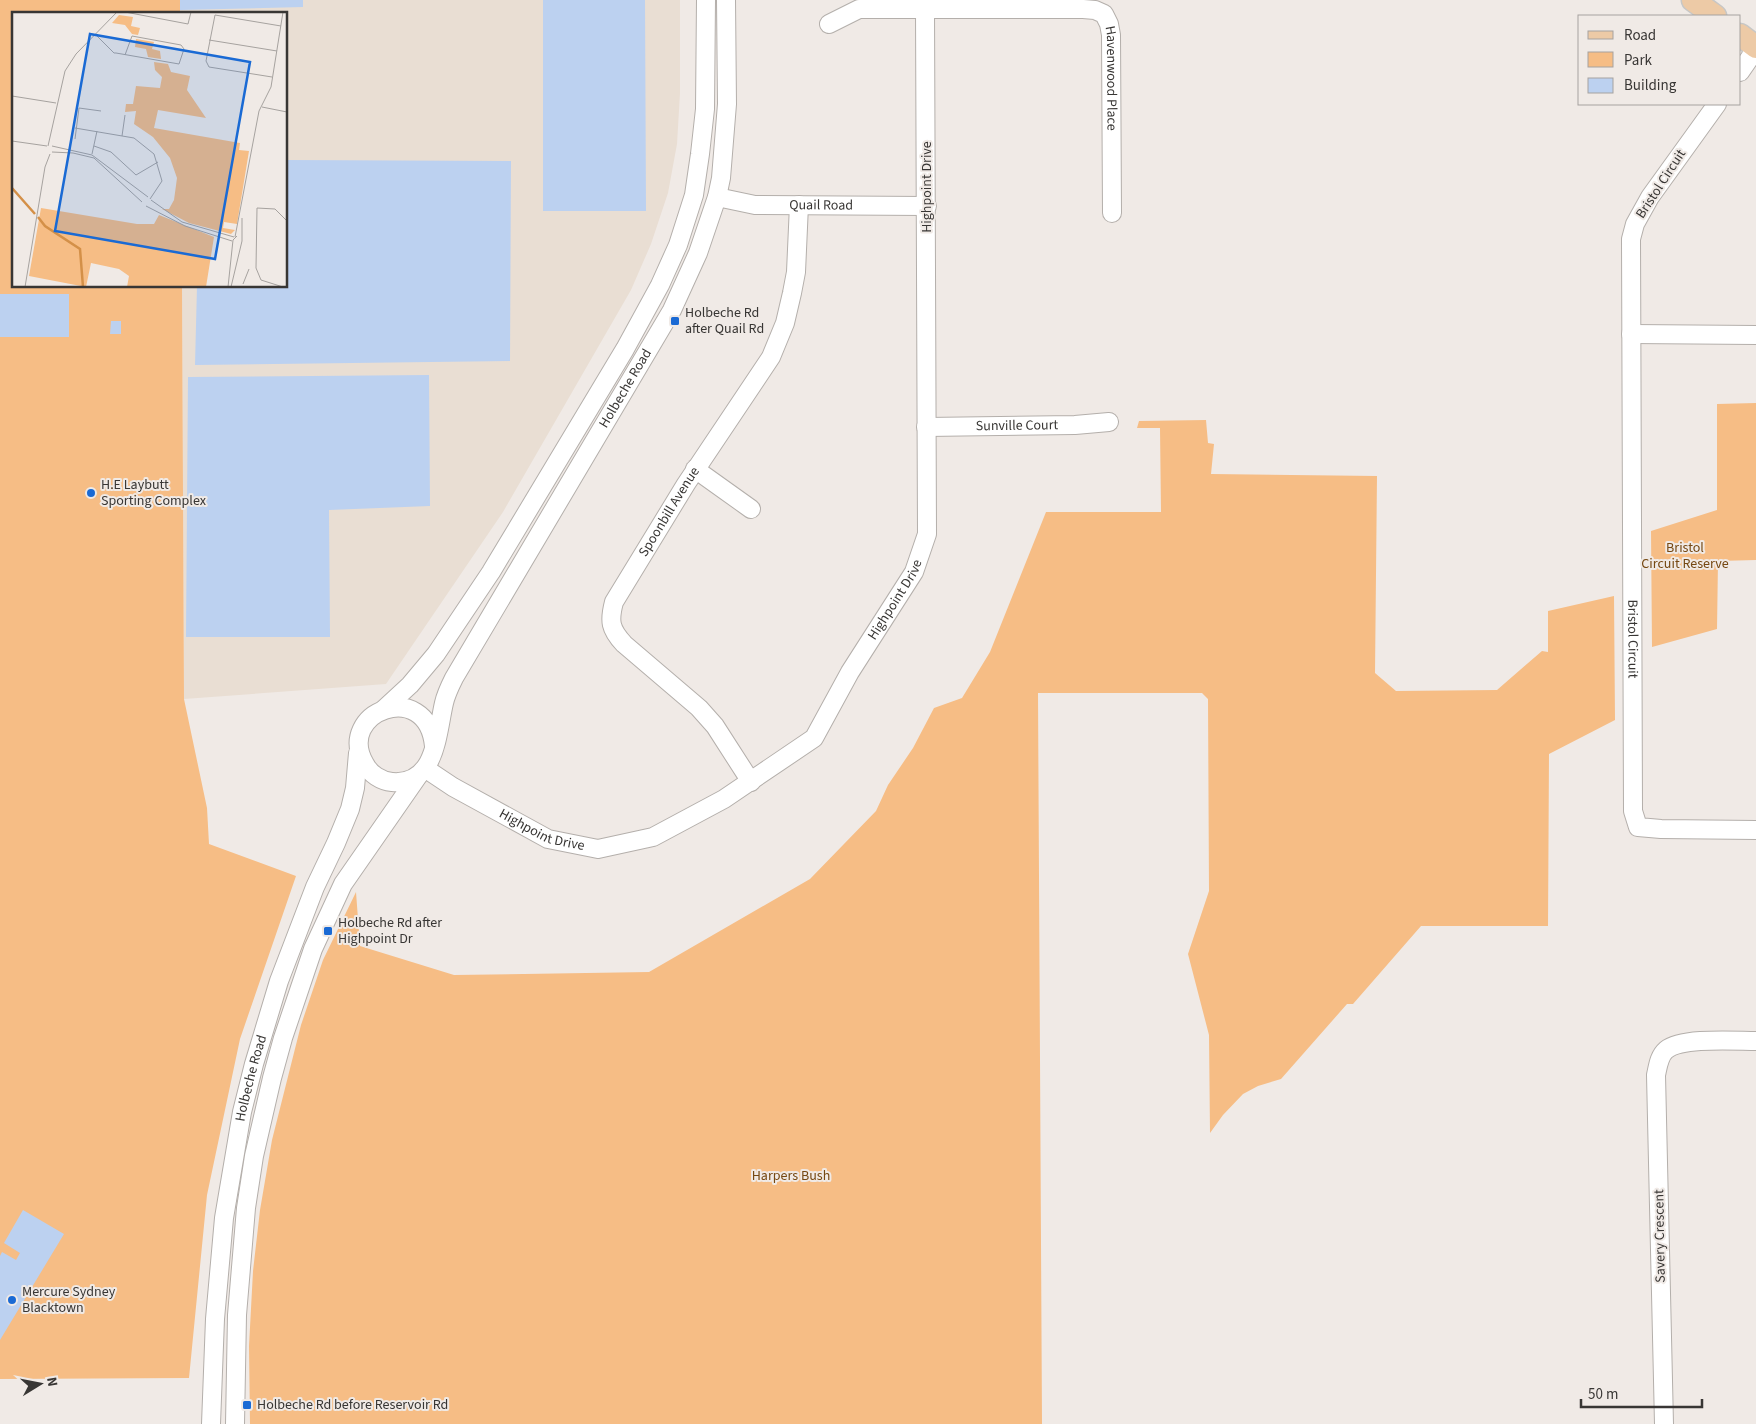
<svg xmlns="http://www.w3.org/2000/svg" width="1756" height="1424" viewBox="0 0 1756 1424" font-family="'Source Sans 3',sans-serif">
  <style>
    .built { fill: #e9ded3 }
    .green { fill: #f6bd85 }
    .building { fill: #bcd1f0 }
    .lines { fill: none; stroke-linecap: round; stroke-linejoin: round }
    .minor-casing { stroke: #b4afab; stroke-width: 20 }
    .major-casing { stroke: #c7c7c6; stroke-width: 25 }
    .minor { stroke: #fff; stroke-width: 18 }
    .major { stroke: #edcaa6; stroke-width: 22 }
    .poi-dot { fill: #1a6ad4; stroke: #f0eae6; stroke-width: 2 }
    .labels { text-anchor: middle; dominant-baseline: central; stroke-width: 4; stroke-linejoin: round; paint-order: stroke }
    .street-label { font-size: 14px; fill: #383634; stroke: #f0eae6 }
    .poi-label { font-size: 14px; fill: #383634; stroke: #f0eae6; text-anchor: start }
    .park-label { font-size: 14px; fill: #764812; stroke: #f0eae6 }
    .inset-river { fill: none; stroke: #d49048; stroke-width: 2.5 }
    .inset-road { fill: none; stroke: #a6a29f; stroke-width: 1 }
    .view { fill: #1a6ad4; fill-opacity: 0.15; stroke: #1a6ad4; stroke-width: 2.5 }
    .inset-edge { fill: none; stroke: #383634; stroke-width: 2.5 }
  </style>
  <rect width="100%" height="100%" fill="#f0eae6"/>
  <path class="built" d="M180 0H680V93L677 144 668 193 651 244 631 290 503 512 386 684 184 699 182 286H286V14H180Z"/>
  <path class="green" d="M0 0H180V14H14V286H182L184 699 207 808 209 844 296 876 240 1039 207 1195 189 1378 0 1379Z
    M1756 403V560L1718 561 1717 629 1652 647 1651 531 1717 510V404Z
    M1206 420 1208 443 1214 444 1211 474 1377 476 1375 673 1396 691 1497 690 1542 651 1548 652V611L1614 596 1615 720 1549 754 1548 926H1421L1353 1004H1347L1281 1079 1258 1086 1243 1094 1223 1115 1210 1133 1209 1035 1188 954 1209 891 1208 699 1202 693H1038L1042 1424H250L249 1346 253 1271 260 1210 272 1140 301 1025 323 960 356 892 360 946 454 975 649 972 810 879 876 811 888 785 913 748 934 708 962 698 990 652 1046 512H1161L1160 428H1137L1139 421Z"/>
  <path class="building" d="M180 0H303V7L180 10Z
    M543 0H645L646 211H543Z
    M286 160 511 161 510 361 195 365 197 286H286Z
    M0 294H69V337H0Z
    M111 321H121V334H110Z
    M429 375 430 506 329 510 330 637H186L188 377Z
    M23 1210 64 1234 0 1340V1256L2 1252 16 1260 20 1253 4 1243Z"/>
  <g class="lines">
    <defs>
      <g id="minor">
        <path id="s1" d="M829 24 859 9H1083L1095 10 1104 14 1109 24 1111 35 1112 213"/>
        <path d="M1740 72 1756 49"/>
        <path id="s2" d="M1717 104 1650 197 1635 224 1631 239 1633 811 1638 827 1661 829 1756 830"/>
        <path id="s3" d="M717 197 755 205 927 206"/>
        <path d="M1631 334 1756 335"/>
        <path id="s4" d="M926 427 1075 425 1109 422"/>
        <path d="M695 469 751 509"/>
        <path d="M384 709 410 685 436 654 491 572 625 349 660 285 678 245 694 195 700 154 705 109 706 0"/>
        <path id="s5" d="M434 746C427 677 334 712 365 764 370 774 381 781 392 782 436 786 437 733 444 703 446 694 450 686 454 678L672 310 698 253 717 197 721 178 727 104 726 0"/>
        <path id="s6" d="M426 769 453 787 548 839 598 849 653 837 724 799 814 738 850 672 914 572 927 534 925 9"/>
        <path id="s7" d="M751 782 715 726 699 708 624 644C610 629 609 621 614 602L686 484 771 357 785 323 792 293 796 272 799 205"/>
        <path id="s8" d="M211 1424 215 1319 224 1218 242 1112 254 1064 279 981 315 887 336 843 350 809 355 788 358 753"/>
        <path d="M235 1424 237 1315 246 1208 254 1156 272 1078 283 1038 313 949 343 884 418 776"/>
        <path d="M1664 1424 1656 1075C1658 1066 1659 1056 1666 1050 1682 1037 1735 1041 1756 1041"/>
      </g>
      <path id="major" d="M1693 0 1715 16
        M1740 35 1756 47"/>
    </defs>
    <use href="#minor" class="minor-casing"/>
    <use href="#major" class="major-casing"/>
    <use href="#minor" class="minor"/>
    <use href="#major" class="major"/>
  </g>
  <g class="poi-dot">
    <rect x="670" y="316" width="10" height="10" rx="2.5"/>
    <circle cx="91" cy="493" r="5"/>
    <rect x="323" y="926" width="10" height="10" rx="2.5"/>
    <circle cx="12" cy="1300" r="5"/>
    <rect x="242" y="1400" width="10" height="10" rx="2.5"/>
  </g>
  <g class="labels">
    <g class="street-label">
      <text stroke="none"><textPath href="#s1" startOffset="345">Havenwood Place</textPath></text>
      <text transform="translate(1661 184) rotate(-57)">Bristol Circuit</text>
      <text transform="translate(927 187) rotate(-90)">Highpoint Drive</text>
      <text stroke="none"><textPath href="#s3" startOffset="105">Quail Road</textPath></text>
      <text stroke="none"><textPath href="#s5" startOffset="642">Holbeche Road</textPath></text>
      <text stroke="none"><textPath href="#s4" startOffset="91">Sunville Court</textPath></text>
      <text stroke="none"><textPath href="#s7" startOffset="341">Spoonbill Avenue</textPath></text>
      <text stroke="none"><textPath href="#s6" startOffset="598">Highpoint Drive</textPath></text>
      <text stroke="none"><textPath href="#s2" startOffset="561">Bristol Circuit</textPath></text>
      <text stroke="none"><textPath href="#s6" startOffset="132">Highpoint Drive</textPath></text>
      <text stroke="none"><textPath href="#s8" startOffset="349">Holbeche Road</textPath></text>
      <text transform="translate(1660 1236) rotate(-91)">Savery Crescent</text>
    </g>
    <g class="poi-label">
      <text x="685" y="313">Holbeche Rd<tspan x="685" dy="16">after Quail Rd</tspan></text>
      <text x="101" y="485">H.E Laybutt<tspan x="101" dy="16">Sporting Complex</tspan></text>
      <text x="338" y="923">Holbeche Rd after<tspan x="338" dy="16">Highpoint Dr</tspan></text>
      <text x="22" y="1292">Mercure Sydney<tspan x="22" dy="16">Blacktown</tspan></text>
      <text x="257" y="1405">Holbeche Rd before Reservoir Rd</text>
    </g>
    <g class="park-label">
      <text x="1685" y="548">Bristol<tspan x="1685" dy="16">Circuit Reserve</tspan></text>
      <text x="791" y="1176">Harpers Bush</text>
    </g>
  </g>
  <g transform="translate(12 12)">
    <rect width="275" height="275" fill="#f0eae6"/>
    <path d="M107 3 121 5 119 14 128 16 126 23 120 22 113 13 100 11ZM124 27 142 30 140 37 148 39 149 47 136 45 134 37 123 35ZM142 50 156 52 159 60 178 64 175 78 194 106 146 98 142 116 228 131 227 138 237 139 225 212 212 210 211 216 223 218 219 222 177 211 150 197H157L162 188 165 166 158 146 141 125 122 112 124 99 113 100 114 92H121L124 74 148 76 150 65 143 58ZM29 196 125 212H142L147 203 202 225 194 275H115L117 264 107 257 79 251 74 275 17 264Z" fill="#f6bd85"/>
    <path class="inset-river" d="M0 176 23 202M26 205 33 214 68 237 71 275"/>
    <path class="inset-road" d="M113 0 176 12 179 0M84 23 102 41H104L167 52 172 37 169 33 120 24 113 43M197 28 265 39M260 65 197 55 194 49 203 3 269 14M0 84 44 91M250 95 275 100M63 116 122 126 142 142 150 169 138 187M110 124 113 103M63 127 67 96 89 99M0 129 35 134M36 134 53 59 64 42 105 0M40 134 80 143 136 185M82 134 99 140 124 163 146 150M40 140 61 141 82 146 130 190M80 142 85 119M139 188 170 210 222 225M134 194 173 214 220 229M223 225 247 99 259 75 271 0M231 272 237 257M13 275 33 155 38 142M216 275 221 228 225 224M219 275 230 229V206M271 275 249 268 244 256 245 196 263 197 275 209"/>
    <path class="view" d="M78 22 238 50 203 247 43 219Z"/>
    <rect width="275" height="275" class="inset-edge"/>
  </g>
  <rect x="1578" y="15" width="162" height="90" fill="#f0eae6" stroke="#a6a29f"/>
  <rect x="1588" y="31" width="25" height="8" fill="#edcaa6" stroke="#a6a29f"/>
  <text x="1624" y="40" font-size="15" fill="#383634">Road</text>
  <rect x="1588" y="52" width="25" height="15" fill="#f6bd85" stroke="#a6a29f"/>
  <text x="1624" y="65" font-size="15" fill="#383634">Park</text>
  <rect x="1588" y="78" width="25" height="15" fill="#bcd1f0" stroke="#a6a29f"/>
  <text x="1624" y="90" font-size="15" fill="#383634">Building</text>
  <g transform="translate(40 1384) rotate(80)" stroke="#f0eae6" stroke-width="4" paint-order="stroke">
  <path d="M0-4L9 19L0 12L-9 19Z" fill="#383634"/>
  <text y="-8" font-size="14" font-weight="bold" text-anchor="middle" fill="#383634">N</text>
  </g>
  <path d="M1581 1399v8h121v-8" fill="none" stroke="#383634" stroke-width="2.5"/>
  <text x="1588" y="1399" font-size="15" fill="#383634" stroke="#f0eae6" stroke-width="4" paint-order="stroke">50 m</text>
</svg>
